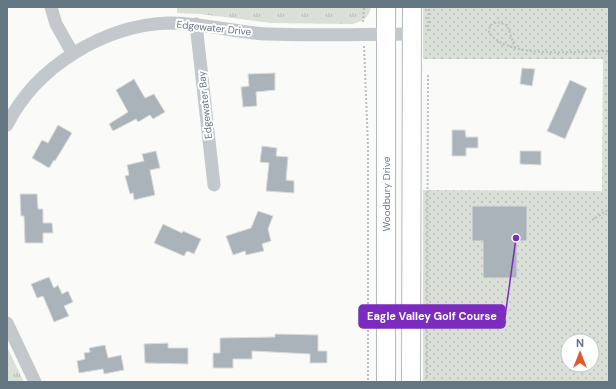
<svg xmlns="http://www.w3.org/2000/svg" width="616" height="389" viewBox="0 0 616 389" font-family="'DM Sans',sans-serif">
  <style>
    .grass { fill: url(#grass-dots); fill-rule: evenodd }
    .park { fill: url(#park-tufts) }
    .building { fill: #aab3b9; stroke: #dcdcda }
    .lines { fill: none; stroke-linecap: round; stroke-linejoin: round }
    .secondary-casing { stroke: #b3babf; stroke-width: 20 }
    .path { stroke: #bbbfc2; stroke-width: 2; stroke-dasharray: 2 2; stroke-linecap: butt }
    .minor { stroke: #c3c8cc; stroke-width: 13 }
    .secondary { stroke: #fff; stroke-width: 18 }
    .labels { text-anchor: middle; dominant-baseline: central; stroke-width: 4; stroke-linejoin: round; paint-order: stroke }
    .street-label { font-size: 10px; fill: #657683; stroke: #fff }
    .leader { fill: none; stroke: #7b2cbf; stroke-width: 1.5 }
    .callout-dot { fill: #7b2cbf; stroke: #fff; stroke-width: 1.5 }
    .callout { fill: #7b2cbf; stroke: #7b2cbf; stroke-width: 1.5 }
    .callout-label { font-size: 11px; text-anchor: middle; font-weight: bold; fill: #fff }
  </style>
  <defs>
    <pattern id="grass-dots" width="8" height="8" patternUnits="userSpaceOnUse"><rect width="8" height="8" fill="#dadfd7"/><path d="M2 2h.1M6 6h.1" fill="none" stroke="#b4b9b4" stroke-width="1.8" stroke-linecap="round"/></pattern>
    <pattern id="park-tufts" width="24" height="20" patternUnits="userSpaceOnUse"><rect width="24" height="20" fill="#dadfd7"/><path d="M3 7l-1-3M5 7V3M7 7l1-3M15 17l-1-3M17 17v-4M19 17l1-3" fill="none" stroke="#b4b9b4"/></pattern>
  </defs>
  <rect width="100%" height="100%" fill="#fafaf8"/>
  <path class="grass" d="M423 7H609V382H423V190L602 191 603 59H423ZM568 341H592V365H568Z"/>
  <path class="park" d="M177 7H371C369 17 363 21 353 24L272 23 200 14 177 13Z
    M7 347 24 382H7Z"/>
  <path class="building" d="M522 68 535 69 532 86 520 84Z
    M275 73V90L256 92 257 106 243 107 241 87 249 86 248 74Z
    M134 79 145 98 154 94 165 112 153 119 150 115 138 122 136 119 113 131 109 124 128 112 116 90Z
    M570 80 587 88 565 139 547 131Z
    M58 125 72 133 55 161 54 160 49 168 32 158 42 140 48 143Z
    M452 130H465L466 137H478V148H466V156H452Z
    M262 146 277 148 276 156 288 157 286 180 294 181V193L266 191 269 163 260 162Z
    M156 151 160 168 150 170 155 195 134 200 133 193 130 194 125 176 129 175 127 165 144 161 142 154Z
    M520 151H541V165L520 164Z
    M20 194H37L38 209H43V223H52L53 233H43V243H25L24 216H21Z
    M472 206H527V241H517V278H483V241H472Z
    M258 211 273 216 268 229 271 241 262 244 264 251 246 255 245 251 233 255 226 236 251 228Z
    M163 224 182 233 183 231 201 239 194 254 187 251 184 256 154 243Z
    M49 277 54 288 58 285 62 294 68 291 73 302 64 306 69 316 54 322 43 296 37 298 31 284Z
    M275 334 318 335V351H327V363H310V354L252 351V359H233V368H213V353H220V338L275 337Z
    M168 343V348H188V364L145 363 144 344Z
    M105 345 108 358 121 355 124 370 104 374 103 369 79 373 77 361 85 359 84 353 90 352 89 348Z"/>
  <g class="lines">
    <defs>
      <path id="secondary" d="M386 382V7
        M411 382 412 7"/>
    </defs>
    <use href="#secondary" class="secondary-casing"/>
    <path class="path" d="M363 22 364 7
      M428 31 429 7
      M364 46 368 146V382
      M515 48 507 25 497 22 490 25 489 32C506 60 580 51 609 51
      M592 220 609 209
      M427 377 428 73"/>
    <path class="minor" d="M51 7 56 24 73 54
      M196 24 214 185
      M7 125C36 66 105 25 169 23 202 23 234 32 266 34 314 36 363 34 412 34
      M7 323 35 382"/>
    <use href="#secondary" class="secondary"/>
  </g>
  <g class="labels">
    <g class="street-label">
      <text transform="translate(214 28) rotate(6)">Edgewater Drive</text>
      <text transform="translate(205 105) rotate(-96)">Edgewater Bay</text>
      <text transform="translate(386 194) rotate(-90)">Woodbury Drive</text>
    </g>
  </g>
  <path class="leader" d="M516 238L505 317"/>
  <circle class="callout-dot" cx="516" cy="238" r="4"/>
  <rect class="callout" x="359" y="305" width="146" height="23" rx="4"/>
  <g class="callout-label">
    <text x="432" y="320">Eagle Valley Golf Course</text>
  </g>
  <rect width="616" height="389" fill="none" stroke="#657683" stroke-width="16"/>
  <g transform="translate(580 353)"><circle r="19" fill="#ffffff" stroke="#c1c8cd"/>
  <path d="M0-3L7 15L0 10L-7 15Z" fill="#e4572e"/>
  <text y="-6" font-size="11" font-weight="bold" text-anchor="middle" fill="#657683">N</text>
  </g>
</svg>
